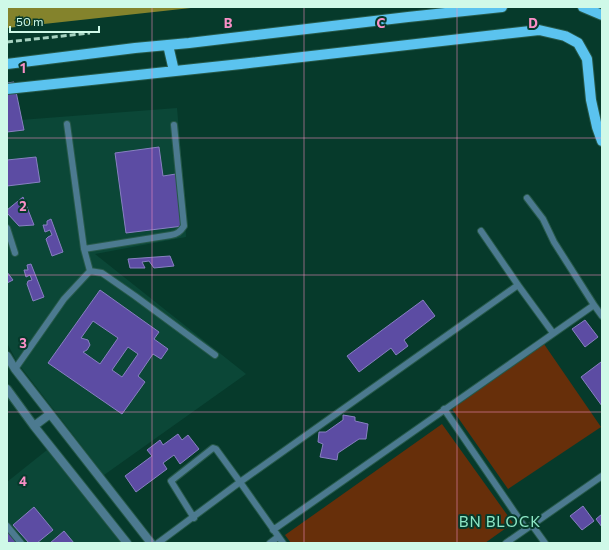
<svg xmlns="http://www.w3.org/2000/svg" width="609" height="550" viewBox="0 0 609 550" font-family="Commissioner,sans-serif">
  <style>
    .built { fill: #0b4737 }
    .green { fill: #672f0a }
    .water { fill: #84832c }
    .building { fill: #5c4ca3; stroke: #8880c2; fill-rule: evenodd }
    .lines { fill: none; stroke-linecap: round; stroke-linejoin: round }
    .service-casing { stroke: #265949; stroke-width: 8 }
    .tertiary-casing { stroke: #265949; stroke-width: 10 }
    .primary-casing { stroke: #265949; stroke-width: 12 }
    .service { stroke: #4c7a90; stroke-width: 6 }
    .tertiary { stroke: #4c7a90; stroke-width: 8 }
    .primary { stroke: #5bc3ef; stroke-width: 10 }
    .rail { stroke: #a6d2c1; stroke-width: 3; stroke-dasharray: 6 3; stroke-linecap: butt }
    .grid { fill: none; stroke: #fa8fc6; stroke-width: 1; stroke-opacity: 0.55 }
    .labels { text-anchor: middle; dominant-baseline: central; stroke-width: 4; stroke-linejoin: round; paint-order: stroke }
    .neighbourhood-label { font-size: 15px; letter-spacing: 1px; fill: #8de6c5; stroke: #063a2b }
    .grid-label { font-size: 13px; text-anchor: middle; font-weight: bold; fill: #fa8fc6; stroke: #063a2b; stroke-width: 4; stroke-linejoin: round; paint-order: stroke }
  </style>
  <rect width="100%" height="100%" fill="#063a2b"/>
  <path class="built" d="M177 108 185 200 186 237 95 254 246 374 104 475 17 362 7 343V121Z
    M47 450 121 543H7V482Z"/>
  <path class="green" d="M544 344 601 427 508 489 452 409Z
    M442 424 513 523 485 543H291L285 535Z"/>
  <path class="water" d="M7 7H200L7 28Z"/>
  <path class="building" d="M14 82 24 130 7 132V83Z
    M159 147 163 176 176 174 183 226 126 233 115 153Z
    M36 157 40 182 7 186V160Z
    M23 197 34 225 19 226 7 213V210Z
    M51 219 63 252 52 256 46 239 48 237 52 235 50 230 45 232 43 225H47V221Z
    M170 256 174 266 154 268 149 261 142 262 145 268H130L128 259Z
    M31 264 44 297 33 301 27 284 28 281 32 280 30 275 26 277 24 270H28L27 265Z
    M7 272 13 280 7 283Z
    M100 290 159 332 154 339 168 349 161 359 153 354 138 376 145 382 122 414 48 363ZM93 321 118 338 100 364 83 352 87 350 90 345 88 340 81 338ZM128 347 138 354 122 377 112 370Z
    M423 300 435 316 404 340 408 346 396 355 391 348 359 372 347 356Z
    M585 320 598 337 585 347 572 329Z
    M601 362 602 363V406L581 377Z
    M343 415 355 417V421L368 424 366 439H359L338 453 337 460 320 457 323 444 318 442 319 432H326L343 420Z
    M178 434 182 440 188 435 199 449 180 464 174 455 163 463 167 469 136 492 125 476 152 456 147 450 160 440 163 445Z
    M583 506 594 521 582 530 570 516Z
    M34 507 53 530 37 543H29L13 525Z
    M602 514V527L596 519Z
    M7 531 17 543H7Z
    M64 531 74 543H50Z"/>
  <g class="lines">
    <defs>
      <path id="service" d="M67 124 84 249 90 271
        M527 198 543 219 554 242 594 305 602 316
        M7 228 15 253
        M481 231 518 285
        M84 249 171 235C177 234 180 232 184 226L174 125
        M15 369 64 299 90 271 102 273 135 296 215 355
        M444 409 526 529
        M194 518 171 481 213 448 216 449 240 482 518 285 553 333
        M532 525 545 543
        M7 526 21 543
        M273 530 594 305
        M158 543 240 482 283 543
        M270 543 278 537
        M506 543 602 476"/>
      <path id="tertiary" d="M7 356 15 369 151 543
        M7 389 34 426 127 543
        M34 426 50 414"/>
      <path id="primary" d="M583 7 602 15
        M168 45 174 71
        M7 64 135 48 189 43 408 17 502 7
        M7 89 241 64 539 30 565 36 578 43 587 59 591 100 597 127 602 141"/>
    </defs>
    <use href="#service" class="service-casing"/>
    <use href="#tertiary" class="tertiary-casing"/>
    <use href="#primary" class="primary-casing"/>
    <use href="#service" class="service"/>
    <use href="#tertiary" class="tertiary"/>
    <use href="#primary" class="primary"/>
    <path class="rail" d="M7 42 90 33"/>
  </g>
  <path class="grid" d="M152 7V543M304 7V543M457 7V543M7 138H602M7 275H602M7 412H602"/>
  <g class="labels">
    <g class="neighbourhood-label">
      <text x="500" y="521">BN BLOCK</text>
    </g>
  </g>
  <g class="grid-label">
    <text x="228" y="28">B</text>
    <text x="381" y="28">C</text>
    <text x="533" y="28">D</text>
    <text x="23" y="73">1</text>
    <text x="23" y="211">2</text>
    <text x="23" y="348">3</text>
    <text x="23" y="486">4</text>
  </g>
  <rect width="609" height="550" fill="none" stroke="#cff9e8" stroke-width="16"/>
  <path d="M10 26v6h89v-6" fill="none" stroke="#cff9e8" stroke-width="2"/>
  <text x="16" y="26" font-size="12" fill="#cff9e8" stroke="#063a2b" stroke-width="3" paint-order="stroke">50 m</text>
</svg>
